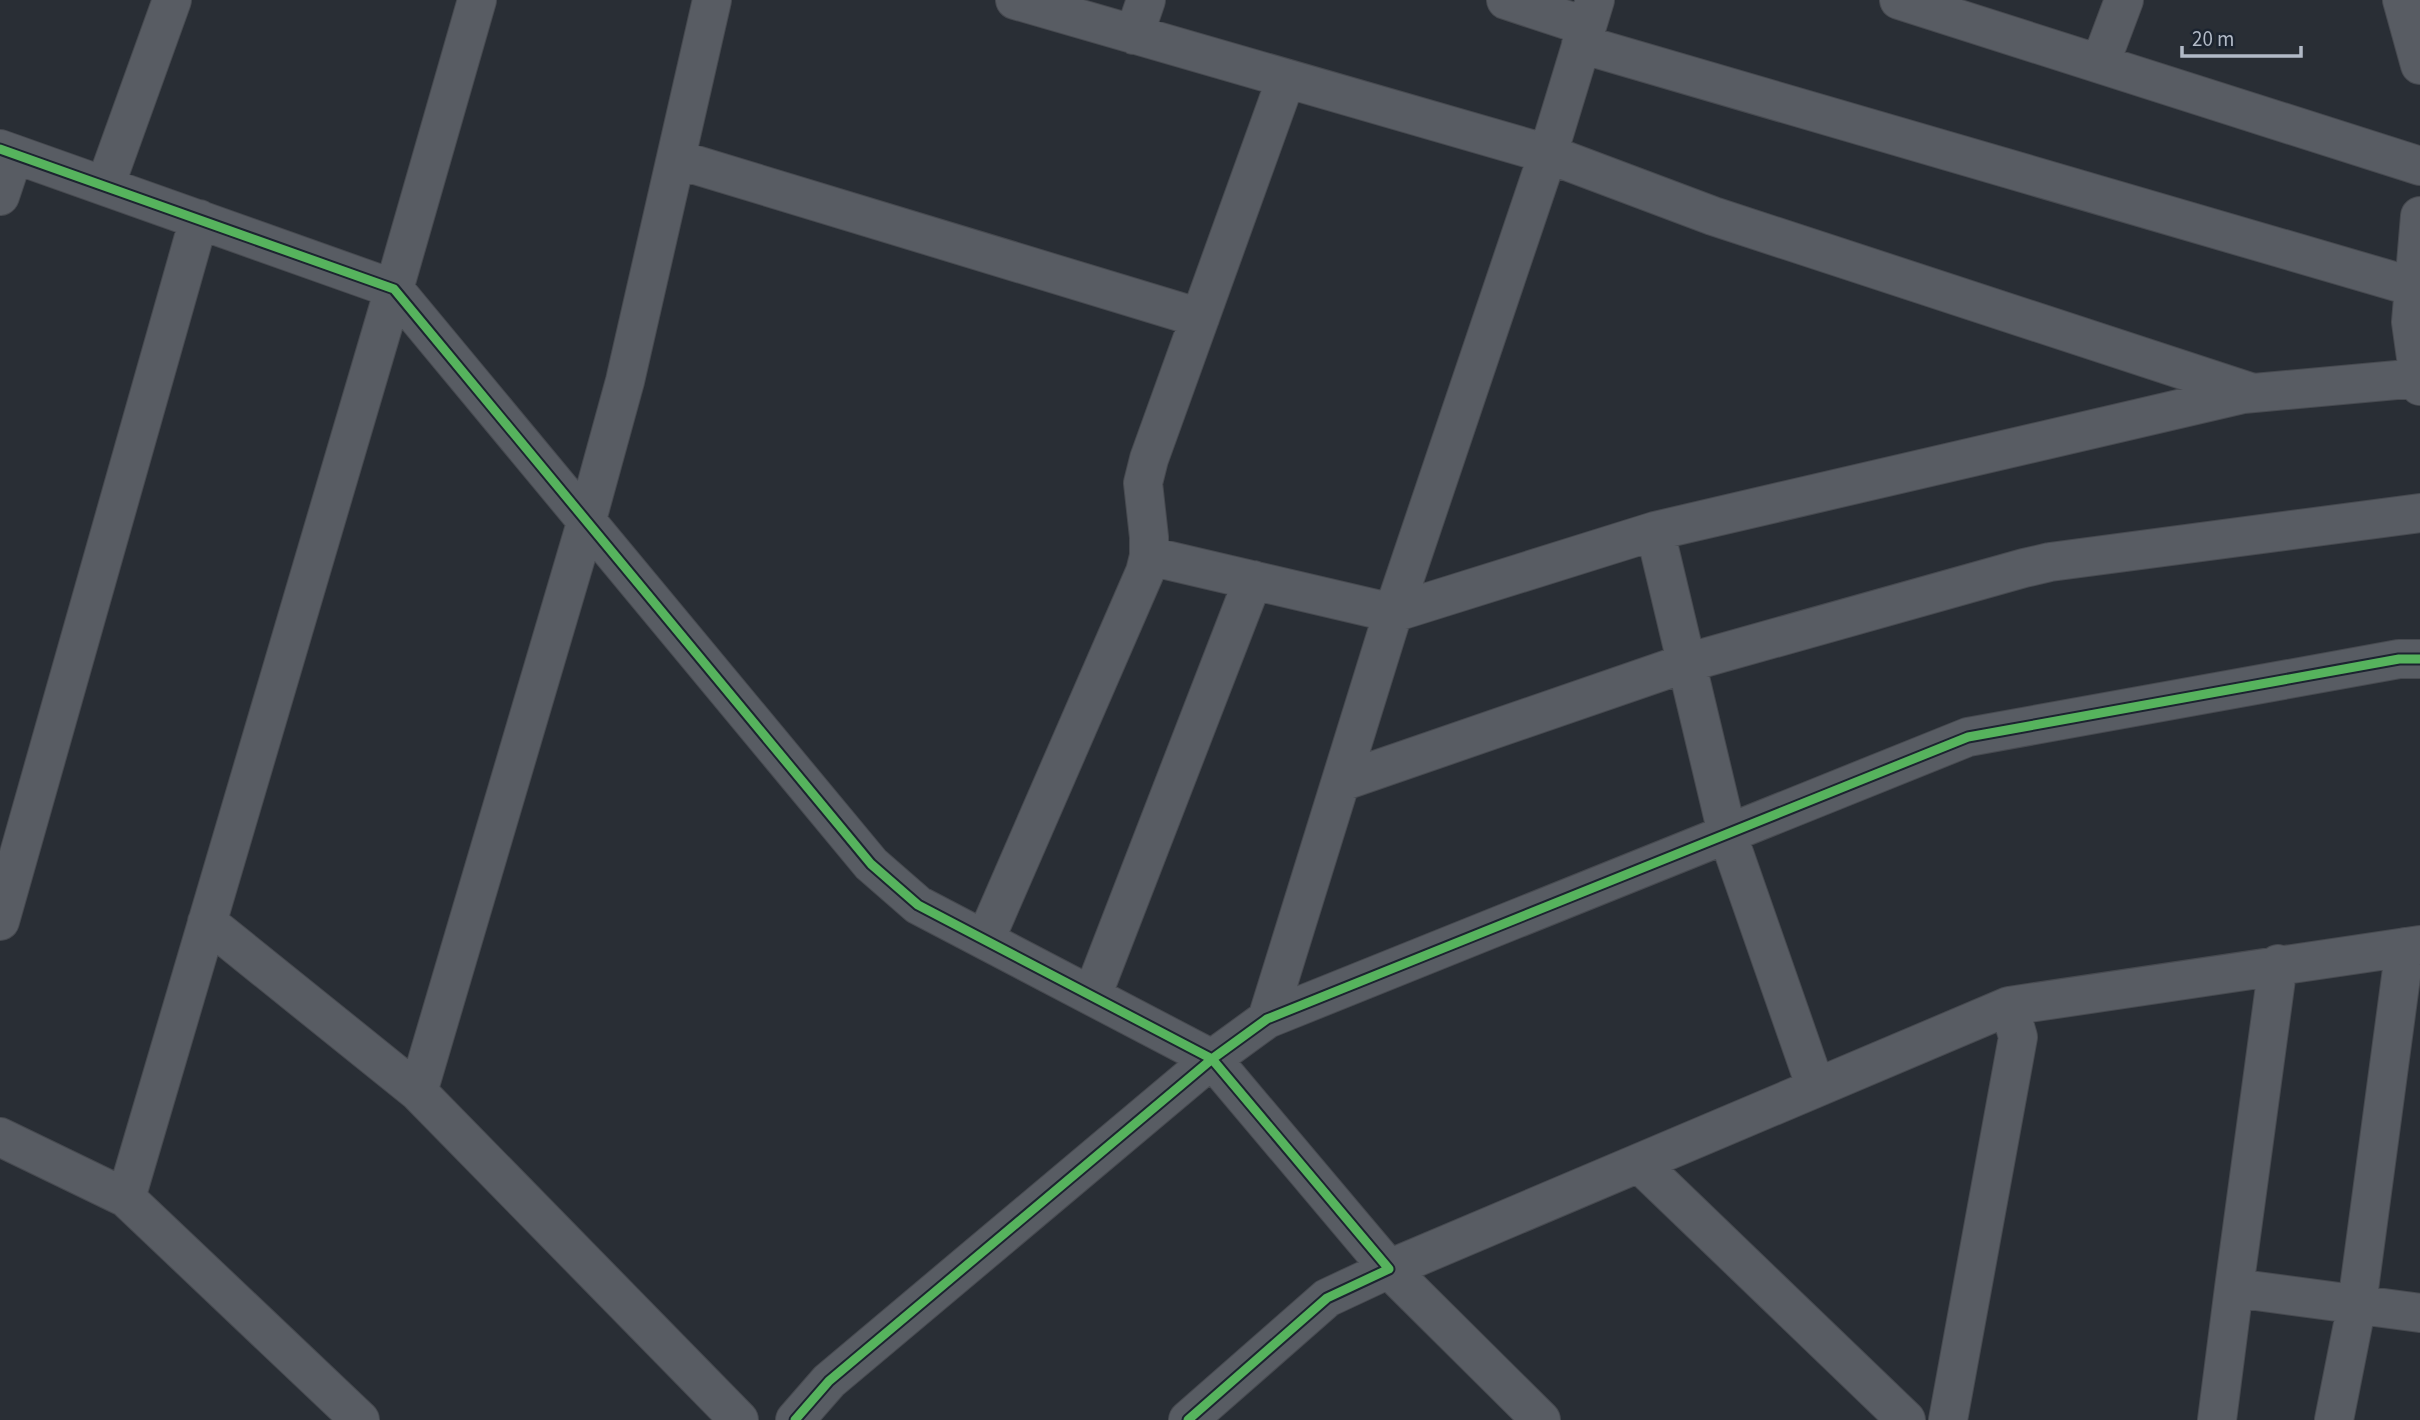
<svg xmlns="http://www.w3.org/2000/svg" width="2420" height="1420" viewBox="0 0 2420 1420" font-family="'Source Sans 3',sans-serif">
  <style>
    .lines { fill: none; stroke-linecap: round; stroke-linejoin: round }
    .street-casing { stroke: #474a50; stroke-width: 40 }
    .street { stroke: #585c63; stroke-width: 38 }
    .cycleway-casing { stroke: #1c2430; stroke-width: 13 }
    .cycleway { stroke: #56b35d; stroke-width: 9 }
  </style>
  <rect width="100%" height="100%" fill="#292e35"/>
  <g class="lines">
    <defs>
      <path id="street" d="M1015 0 1548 154 1713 216 2250 392
        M1506 0 1585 26
        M1899 0 2420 166
        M2402 0 2420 65
        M1134 35 1146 0
        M1581 44 2414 287
        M2100 64 2124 0
        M0 149 394 289 871 864 918 905 1212 1059 1389 1269 1327 1298 1188 1420
        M676 159 1200 318
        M105 186 172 0
        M0 196 14 154
        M2420 216 2411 322 2420 386
        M1655 531 1727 833 1816 1088
        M1149 556 1393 613 1655 531 2243 394 2419 378
        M1341 782 1686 663 2024 568 2050 562 2420 513
        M0 921 199 219
        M207 922 418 1092 739 1420
        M985 940 1145 572 1149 556V537L1143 483 1149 459 1286 79
        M1092 996 1253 580
        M2009 1006 2420 945
        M1267 1019 1393 613 1548 154 1595 0
        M418 1092 586 523 625 381 712 0
        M0 1137 126 1198 360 1420
        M1639 1163 1906 1420
        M126 1198 394 289 477 0
        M2234 1288 2278 964
        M795 1420 829 1381 1212 1059 1267 1019 1968 737 2399 659H2420
        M1541 1420 1389 1269 2009 1006 2018 1037 1948 1420
        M2217 1420 2234 1288 2420 1313
        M2334 1420 2357 1304 2405 947"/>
    </defs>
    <use href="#street" class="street-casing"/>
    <use href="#street" class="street"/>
    <defs>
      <path id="cycleway" d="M0 149 394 289 871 864 918 905 1212 1059 1389 1269 1327 1298 1188 1420
        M795 1420 829 1381 1212 1059 1267 1019 1968 737 2399 659H2420"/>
    </defs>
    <use href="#cycleway" class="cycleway-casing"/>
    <use href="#cycleway" class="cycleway"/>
  </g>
  <path d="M2182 46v10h119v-10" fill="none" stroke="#b2bac7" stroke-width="3.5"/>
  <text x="2192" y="46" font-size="21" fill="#b2bac7" stroke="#1c2430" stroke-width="5" paint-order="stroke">20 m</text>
</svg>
